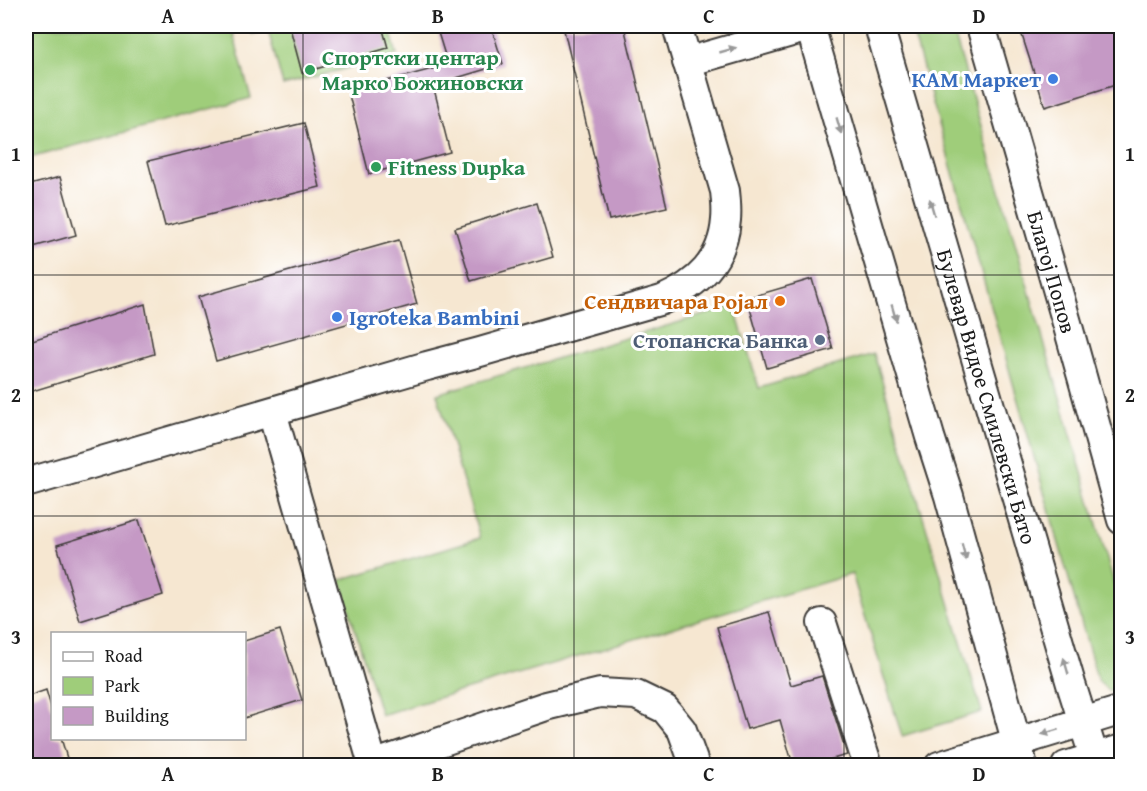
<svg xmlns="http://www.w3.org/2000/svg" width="1147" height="791" viewBox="0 0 1147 791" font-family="'Gentium Book Plus',serif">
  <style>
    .green { fill: #9fcd7a; stroke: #5e744b; stroke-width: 1.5 }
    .building { fill: #c599c5 }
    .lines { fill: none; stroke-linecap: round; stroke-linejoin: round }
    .minor-casing { stroke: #3d3a37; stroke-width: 32 }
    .minor { stroke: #fff; stroke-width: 28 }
    .oneway { fill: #999 }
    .grid { fill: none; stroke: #1c1c1c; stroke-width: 1.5; stroke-opacity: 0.55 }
    .leisure-dot { fill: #2e9e5b; stroke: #fff; stroke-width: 2 }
    .shop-dot { fill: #3f7fe0; stroke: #fff; stroke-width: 2 }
    .food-dot { fill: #e8710a; stroke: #fff; stroke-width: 2 }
    .service-dot { fill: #5c6f8a; stroke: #fff; stroke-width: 2 }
    .labels { text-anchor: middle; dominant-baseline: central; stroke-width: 6; stroke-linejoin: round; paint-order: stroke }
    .leisure-label { font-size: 22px; font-weight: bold; fill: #27864d; stroke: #fff; text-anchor: start }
    .shop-label { font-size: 22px; font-weight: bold; fill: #366cbe; stroke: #fff; text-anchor: end }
    .street-label { font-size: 22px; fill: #1c1c1c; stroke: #fff }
    .food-label { font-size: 22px; font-weight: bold; fill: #c56008; stroke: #fff; text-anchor: end }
    .service-label { font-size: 22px; font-weight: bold; fill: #4e5e75; stroke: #fff; text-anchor: end }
    .neatline { fill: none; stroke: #1c1c1c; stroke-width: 2 }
    .grid-label { font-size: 20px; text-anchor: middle; font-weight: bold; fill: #1c1c1c }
  </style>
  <rect width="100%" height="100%" fill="#fff"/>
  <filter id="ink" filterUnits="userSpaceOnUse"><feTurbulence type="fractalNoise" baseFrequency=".0167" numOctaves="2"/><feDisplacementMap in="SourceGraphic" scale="12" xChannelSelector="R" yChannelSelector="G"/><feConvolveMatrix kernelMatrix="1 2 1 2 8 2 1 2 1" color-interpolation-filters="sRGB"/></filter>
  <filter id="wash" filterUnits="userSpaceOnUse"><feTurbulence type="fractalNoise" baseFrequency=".008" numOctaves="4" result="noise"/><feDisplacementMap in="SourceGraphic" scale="24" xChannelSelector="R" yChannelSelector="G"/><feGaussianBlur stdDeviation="1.35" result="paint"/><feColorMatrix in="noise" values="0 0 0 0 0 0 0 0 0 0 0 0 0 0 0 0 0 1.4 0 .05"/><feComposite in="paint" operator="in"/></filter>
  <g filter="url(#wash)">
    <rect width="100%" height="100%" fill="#f6e7d1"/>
    <path class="green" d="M26 26H231L251 98 26 159Z
      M250 26H389L397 55 283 85 268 30 252 34Z
      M911 26H952L1121 607V694L1108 690 1098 681Z
      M734 306 759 388 874 354 982 712 902 736 852 574 381 715 340 580 480 538 437 394Z"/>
    <g id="blocks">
      <path class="building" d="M298 26H382L388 48 302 73 290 28Z
        M436 26H491L503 64 433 85 450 152 369 174 348 91 448 65Z
        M563 26H624L667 207 609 220Z
        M1019 26H1122V83L1045 107Z
        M304 123 320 187 165 226 148 161Z
        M60 177 76 235 26 249V186Z
        M537 203 553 257 471 281 455 228Z
        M399 240 417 304 216 361 198 297Z
        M812 279 833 349 767 368 747 298Z
        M145 304 154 354 26 393V342Z
        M139 520 163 595 80 621 57 545Z
        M769 612 791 685 822 676 847 755 810 765H793L780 720 747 729 717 627Z
        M280 630 302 700 244 718V641Z
        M46 690 52 710V738H61L69 765H26V697Z"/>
    </g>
  </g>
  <g filter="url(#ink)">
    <use href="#blocks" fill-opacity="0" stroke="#3d3a37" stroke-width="1.5"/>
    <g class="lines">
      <defs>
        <g id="minor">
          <path d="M810 26 930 437 949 496 1023 766"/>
          <path id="s1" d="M879 26 1071 684 1097 766"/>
          <path id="s2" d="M981 26 1067 323 1122 520"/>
          <path d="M687 62 812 26"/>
          <path d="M272 412 373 765"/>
          <path d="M26 483 427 366 480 352 662 300C698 284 723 261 726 220 727 210 726 200 725 191L677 26"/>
          <path d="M822 623 868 766"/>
          <path d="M370 766 546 706 600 693 636 695 665 709 682 730 695 766"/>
          <path d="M939 766 1122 710"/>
          <path d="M1066 766 1122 749"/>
        </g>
      </defs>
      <use href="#minor" class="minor-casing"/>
      <use href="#minor" class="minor"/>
    </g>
    <defs><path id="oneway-solid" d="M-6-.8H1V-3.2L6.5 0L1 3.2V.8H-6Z" transform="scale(1.5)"/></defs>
    <g class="oneway">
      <use href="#oneway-solid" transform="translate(728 50) rotate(-16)"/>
      <use href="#oneway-solid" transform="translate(839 126) rotate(74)"/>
      <use href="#oneway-solid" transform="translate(932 207) rotate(-106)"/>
      <use href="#oneway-solid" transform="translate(894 313) rotate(74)"/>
      <use href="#oneway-solid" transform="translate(964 552) rotate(75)"/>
      <use href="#oneway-solid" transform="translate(1066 666) rotate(-106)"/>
      <use href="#oneway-solid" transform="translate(1050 732) rotate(163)"/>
    </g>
  </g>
  <path class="grid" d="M303 26V766M574 26V766M844 26V766M26 275H1122M26 516H1122"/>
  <g class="leisure-dot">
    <circle cx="310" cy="70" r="6"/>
    <circle cx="376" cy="167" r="6"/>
  </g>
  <g class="shop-dot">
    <circle cx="1053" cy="79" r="6"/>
    <circle cx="337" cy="317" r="6"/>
  </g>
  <circle class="food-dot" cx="780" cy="301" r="6"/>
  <circle class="service-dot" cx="820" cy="340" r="6"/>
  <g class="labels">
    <g class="leisure-label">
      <text x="322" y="57">Спортски центар<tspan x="322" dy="25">Марко Божиновски</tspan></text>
      <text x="388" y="167">Fitness Dupka</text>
    </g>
    <g class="shop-label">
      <text x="1041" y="79">КАМ Маркет</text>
      <text x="349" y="317" text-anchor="start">Igroteka Bambini</text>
    </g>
    <g class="street-label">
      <text stroke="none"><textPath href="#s2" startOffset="256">Благој Попов</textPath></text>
      <text stroke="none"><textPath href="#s1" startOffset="386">Булевар Видое Смилевски Бато</textPath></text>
    </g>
    <g class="food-label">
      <text x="768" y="301">Сендвичара Ројал</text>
    </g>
    <g class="service-label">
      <text x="808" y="340">Стопанска Банка</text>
    </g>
  </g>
  <rect width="1147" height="791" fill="none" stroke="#fff" stroke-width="66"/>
  <rect x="51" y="632" width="195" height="108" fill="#ffffff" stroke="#a4a4a4" stroke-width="1.5"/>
  <rect x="63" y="652" width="30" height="9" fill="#ffffff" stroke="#a4a4a4" stroke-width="1.5"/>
  <text x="105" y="662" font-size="18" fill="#1c1c1c">Road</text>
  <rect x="63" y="677" width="30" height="18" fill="#9fcd7a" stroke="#a4a4a4" stroke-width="1.5"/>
  <text x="105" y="692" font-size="18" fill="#1c1c1c">Park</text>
  <rect x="63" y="707" width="30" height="18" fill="#c599c5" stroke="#a4a4a4" stroke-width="1.5"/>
  <text x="105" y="722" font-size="18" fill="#1c1c1c">Building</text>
  <rect x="33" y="33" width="1081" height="725" class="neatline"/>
  <g class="grid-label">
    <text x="168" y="23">A</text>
    <text x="438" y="23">B</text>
    <text x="709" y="23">C</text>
    <text x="979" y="23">D</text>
    <text x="16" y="161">1</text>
    <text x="1130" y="161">1</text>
    <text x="16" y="402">2</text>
    <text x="1130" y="402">2</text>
    <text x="16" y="644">3</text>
    <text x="1130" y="644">3</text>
    <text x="168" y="781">A</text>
    <text x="438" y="781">B</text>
    <text x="709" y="781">C</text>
    <text x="979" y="781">D</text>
  </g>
</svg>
